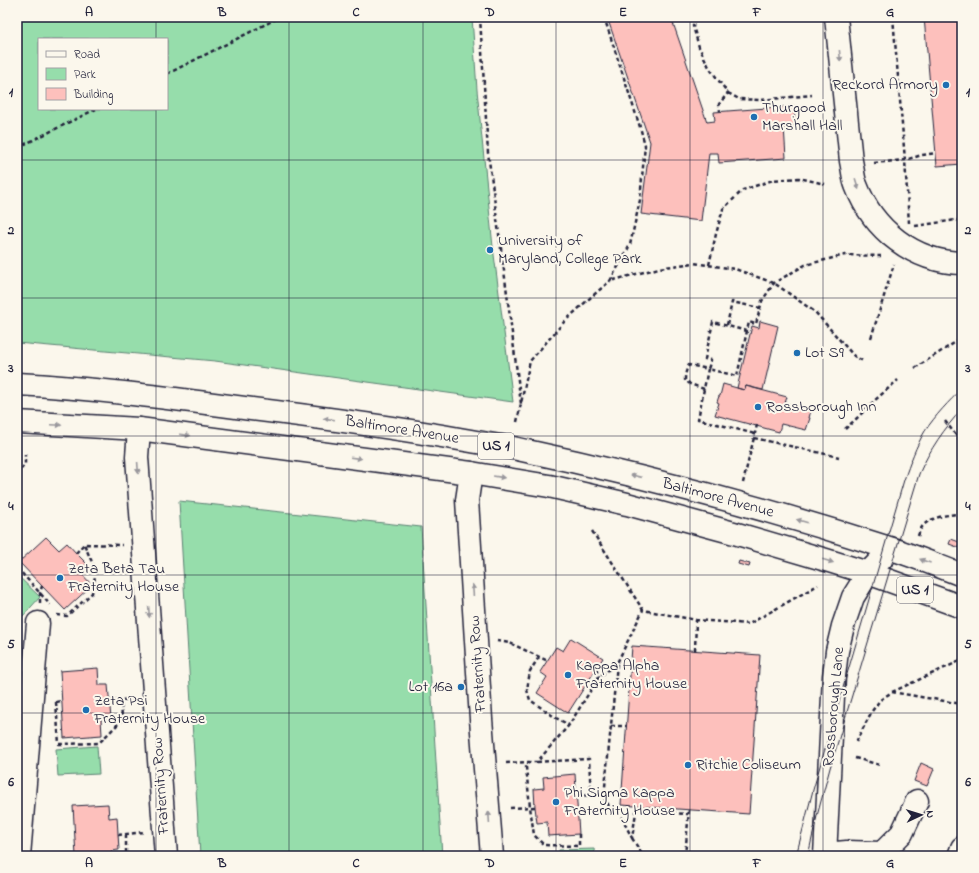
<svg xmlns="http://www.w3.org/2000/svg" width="979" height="873" viewBox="0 0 979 873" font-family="'Indie Flower',sans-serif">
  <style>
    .green { fill: #96ddab; stroke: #5c8073; fill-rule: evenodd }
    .building { fill: #fdc0bc; stroke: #22223b }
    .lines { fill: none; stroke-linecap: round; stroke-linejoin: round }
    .minor-casing { stroke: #22223b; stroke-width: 25 }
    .major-casing { stroke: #22223b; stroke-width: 25 }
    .path { stroke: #22223b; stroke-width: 2.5; stroke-dasharray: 4 3; stroke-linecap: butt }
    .minor { stroke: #fbf7ec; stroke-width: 22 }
    .major { stroke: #fbf7ec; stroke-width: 22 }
    .tram { stroke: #22223b; stroke-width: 1 }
    .oneway { fill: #99979c }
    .grid { fill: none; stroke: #22223b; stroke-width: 1; stroke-opacity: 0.55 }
    .poi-dot { fill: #1f6fb2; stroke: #fbf7ec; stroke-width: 1.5 }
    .labels { text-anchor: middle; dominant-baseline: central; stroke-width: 4; stroke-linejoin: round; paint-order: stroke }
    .shield { fill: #fbf7ec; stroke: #636270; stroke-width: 1 }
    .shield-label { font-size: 15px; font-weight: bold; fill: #22223b }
    .poi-label { font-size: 16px; fill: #22223b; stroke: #fbf7ec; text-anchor: start }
    .street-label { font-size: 16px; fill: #22223b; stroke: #fbf7ec }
    .neatline { fill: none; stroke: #22223b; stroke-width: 1.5 }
    .grid-label { font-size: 13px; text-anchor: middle; font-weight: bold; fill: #22223b }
  </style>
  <rect width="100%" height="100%" fill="#fbf7ec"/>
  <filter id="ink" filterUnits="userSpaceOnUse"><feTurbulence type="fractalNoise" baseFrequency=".025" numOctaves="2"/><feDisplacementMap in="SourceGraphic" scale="8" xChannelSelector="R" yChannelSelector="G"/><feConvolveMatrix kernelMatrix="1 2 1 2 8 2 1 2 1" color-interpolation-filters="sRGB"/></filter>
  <g filter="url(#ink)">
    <path class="green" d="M17 17H472L477 90 493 247 513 402 215 361 17 343ZM39 39H167V109H39Z
      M179 501 421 527 442 856H200Z
      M17 575 40 597 23 616 17 611Z
      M97 746 99 774 58 776 56 749Z
      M594 849 595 856H559V850Z"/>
    <path class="building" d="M607 17H671L707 122 715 121 714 112 794 106 795 126H784L786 158 719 163 718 153H709L701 221 641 214 650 142Z
      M924 17H962V164L937 166Z
      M760 321 778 326 763 390 746 386 744 390 737 388 752 326 759 328Z
      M723 384 744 390 746 386 787 397 785 403 811 410 809 418H810L806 430 781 424 779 432 715 415 719 403 717 402 719 396H720Z
      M46 537 59 550 67 543 76 553 87 564 79 571 92 585 65 610 19 562Z
      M951 539 962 543 960 548 949 544Z
      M739 561 750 564 749 567 738 564Z
      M571 638 603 658 568 713 537 693 547 677 540 672 556 647 563 651Z
      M632 646 760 655 749 814 621 805Z
      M98 668 99 685H108L111 719H101L102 735 64 738 60 671Z
      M921 763 934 769 927 786 914 781Z
      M575 774 579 834 548 836 547 822 537 823 535 807 534 789 544 788 543 777Z
      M108 804 109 818 117 817 119 850 111 851 112 856H76L73 806Z"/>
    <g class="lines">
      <defs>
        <path id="minor" d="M836 17 851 161C853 169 853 178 856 185 873 230 914 262 962 263
          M139 429 137 457 166 856
          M471 473 467 500 481 719 492 856
          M882 853 902 833 917 801
          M825 854 847 852 882 853V856
          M19 856 38 623
          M825 856 834 676 837 651 843 626 853 597 868 573 891 549
          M959 856 962 848"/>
        <path id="major" d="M17 384C93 388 169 398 244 408 318 417 392 427 465 440 481 443 497 445 513 448 640 475 766 508 889 548 914 556 938 566 962 575
          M17 422 139 429 471 473 549 486 627 504 734 533 826 560 868 573 962 607"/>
      </defs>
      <use href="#minor" class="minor-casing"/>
      <use href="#major" class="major-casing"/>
      <path class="path" d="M480 17 488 153 505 278 521 404
        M604 17 640 127 645 145 640 200 630 245 610 281 659 268 694 263 735 269 774 283 815 312 854 356 863 361
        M695 17 693 26 699 47 710 69 728 93 719 104 720 111
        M893 17 905 160 909 223
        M167 74 280 17
        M728 93 739 99 761 100 812 95
        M17 148 96 109
        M874 163 905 160 922 155 936 153
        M915 226 956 220 962 221
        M709 265 716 234 723 209 743 190 773 180 799 178 825 184
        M727 325 732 302 760 308
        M747 331 713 322 705 359 711 360 708 369 737 376 749 322 756 324 762 301 774 283 805 265 845 255 881 256
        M871 338 894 264
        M915 368 962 338
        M704 389 690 384 685 380C685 374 686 370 689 365L708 369 698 419 755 434
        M945 421 962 443
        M517 422 530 361 564 322 590 298 610 281
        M845 429 856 419 874 401 898 380
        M754 438 839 457
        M17 475 25 464V454
        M743 483 757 425
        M592 531 643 610 696 620 749 624 818 585
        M918 536C919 533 920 530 922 527 929 517 950 514 962 514
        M76 553 84 544 122 545
        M17 568 40 593 50 605
        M40 603V593L42 586
        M57 615 67 616 92 593 96 571 84 544
        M497 641 510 643 548 661
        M695 651 696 620
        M539 657 530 671 527 690 530 700 556 718 569 725
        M617 664 604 797 609 806 619 812 632 838 637 806
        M596 669 599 677
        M892 692 962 704
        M109 701 133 699
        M56 702 59 744 99 743 122 720 121 700
        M56 702 62 701
        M611 726H627
        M856 742 872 711 880 700 892 692 962 660
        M855 758 880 765
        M537 762 589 759 591 795 576 796
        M506 763 529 762
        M510 808 535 807
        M670 808V813L688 814
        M579 834V846L544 845 534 835 530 807 526 767 529 762H537L569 725 599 677 617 663 643 610
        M118 835 144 832
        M126 835V856
        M632 838 643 856
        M685 856 689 810"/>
      <use href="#minor" class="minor"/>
      <use href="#major" class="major"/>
      <path class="tram" d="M796 856 813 790 904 480C910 463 916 446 925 431 935 416 949 401 962 389
        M808 856 817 816 830 768 919 474C930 449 944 429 962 409"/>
    </g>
    <defs><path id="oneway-solid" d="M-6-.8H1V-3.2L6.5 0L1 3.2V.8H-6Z"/></defs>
    <g class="oneway">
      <use href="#oneway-solid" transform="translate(840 56) rotate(84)"/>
      <use href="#oneway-solid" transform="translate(857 184) rotate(72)"/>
      <use href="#oneway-solid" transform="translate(329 419) rotate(-173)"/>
      <use href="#oneway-solid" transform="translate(56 425) rotate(3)"/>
      <use href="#oneway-solid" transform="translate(185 435) rotate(7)"/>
      <use href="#oneway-solid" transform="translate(356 458) rotate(7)"/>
      <use href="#oneway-solid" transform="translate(138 468) rotate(86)"/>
      <use href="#oneway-solid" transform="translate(636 476) rotate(-166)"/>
      <use href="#oneway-solid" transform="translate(499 477) rotate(9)"/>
      <use href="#oneway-solid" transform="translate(802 521) rotate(-164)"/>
      <use href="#oneway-solid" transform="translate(828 561) rotate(17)"/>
      <use href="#oneway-solid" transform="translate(925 561) rotate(-160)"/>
      <use href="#oneway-solid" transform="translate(473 590) rotate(-94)"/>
      <use href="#oneway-solid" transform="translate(149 612) rotate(86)"/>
      <use href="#oneway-solid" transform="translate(489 817) rotate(-94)"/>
    </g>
  </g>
  <path class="grid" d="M156 17V39M289 17V856M423 17V856M556 17V856M690 17V856M823 17V856M156 109V856M17 160H962M17 298H962M17 436H962M17 575H962M17 713H962"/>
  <g class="poi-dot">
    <circle cx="946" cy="85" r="4"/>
    <circle cx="754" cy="117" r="4"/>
    <circle cx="490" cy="250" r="4"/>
    <circle cx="797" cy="353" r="4"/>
    <circle cx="758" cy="407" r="4"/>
    <circle cx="60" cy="578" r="4"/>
    <circle cx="568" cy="675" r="4"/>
    <circle cx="461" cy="687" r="4"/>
    <circle cx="86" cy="710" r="4"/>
    <circle cx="688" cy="765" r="4"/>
    <circle cx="556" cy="802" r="4"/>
  </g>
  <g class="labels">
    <g class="shield">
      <rect x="478" y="433" width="36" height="26" rx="3"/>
      <rect x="897" y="577" width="36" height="26" rx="3"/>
    </g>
    <g class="shield-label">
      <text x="496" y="446">US 1</text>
      <text x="915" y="590">US 1</text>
    </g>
    <g class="poi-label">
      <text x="938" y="85" text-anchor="end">Reckord Armory</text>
      <text x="762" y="108">Thurgood<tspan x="762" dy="18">Marshall Hall</tspan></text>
      <text x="498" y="241">University of<tspan x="498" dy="18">Maryland, College Park</tspan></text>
      <text x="805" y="353">Lot S9</text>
      <text x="766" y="407">Rossborough Inn</text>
      <text x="68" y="569">Zeta Beta Tau<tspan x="68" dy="18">Fraternity House</tspan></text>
      <text x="576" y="666">Kappa Alpha<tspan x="576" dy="18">Fraternity House</tspan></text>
      <text x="453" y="687" text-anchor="end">Lot 16a</text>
      <text x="94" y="701">Zeta Psi<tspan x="94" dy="18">Fraternity House</tspan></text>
      <text x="696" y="765">Ritchie Coliseum</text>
      <text x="564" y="793">Phi Sigma Kappa<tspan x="564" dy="18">Fraternity House</tspan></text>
    </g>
    <g class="street-label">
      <text transform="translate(402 430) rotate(9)">Baltimore Avenue</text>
      <text transform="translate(718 498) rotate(15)">Baltimore Avenue</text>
      <text transform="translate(478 664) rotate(-94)">Fraternity Row</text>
      <text transform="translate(834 707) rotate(-85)">Rossborough Lane</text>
      <text transform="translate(161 786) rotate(-94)">Fraternity Row</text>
    </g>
  </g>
  <rect width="979" height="873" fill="none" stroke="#fbf7ec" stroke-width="44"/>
  <rect x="38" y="38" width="130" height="72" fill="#fbf7ec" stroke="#a4a2a5"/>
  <rect x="46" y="51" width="20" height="6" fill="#fbf7ec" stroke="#a4a2a5"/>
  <text x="74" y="58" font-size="12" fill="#22223b">Road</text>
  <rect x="46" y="68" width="20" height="12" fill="#96ddab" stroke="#a4a2a5"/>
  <text x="74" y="78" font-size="12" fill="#22223b">Park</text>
  <rect x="46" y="88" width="20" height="12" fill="#fdc0bc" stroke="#a4a2a5"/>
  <text x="74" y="98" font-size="12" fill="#22223b">Building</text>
  <g transform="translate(921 815) rotate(86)" stroke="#fbf7ec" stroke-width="3" paint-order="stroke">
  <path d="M0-3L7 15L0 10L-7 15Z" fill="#22223b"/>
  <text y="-6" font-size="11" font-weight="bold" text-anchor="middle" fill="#22223b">N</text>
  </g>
  <rect x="22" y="22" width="935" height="829" class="neatline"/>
  <g class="grid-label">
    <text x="89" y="16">A</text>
    <text x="222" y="16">B</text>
    <text x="356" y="16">C</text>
    <text x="490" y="16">D</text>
    <text x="623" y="16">E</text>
    <text x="757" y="16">F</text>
    <text x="890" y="16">G</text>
    <text x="11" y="96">1</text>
    <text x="968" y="96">1</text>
    <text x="11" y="234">2</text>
    <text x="968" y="234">2</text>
    <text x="11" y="372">3</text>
    <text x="968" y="372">3</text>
    <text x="11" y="510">4</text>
    <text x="968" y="510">4</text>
    <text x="11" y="648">5</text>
    <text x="968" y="648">5</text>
    <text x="11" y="786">6</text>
    <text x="968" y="786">6</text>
    <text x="89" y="867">A</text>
    <text x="222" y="867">B</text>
    <text x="356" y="867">C</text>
    <text x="490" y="867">D</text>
    <text x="623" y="867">E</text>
    <text x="757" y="867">F</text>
    <text x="890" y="867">G</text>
  </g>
</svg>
